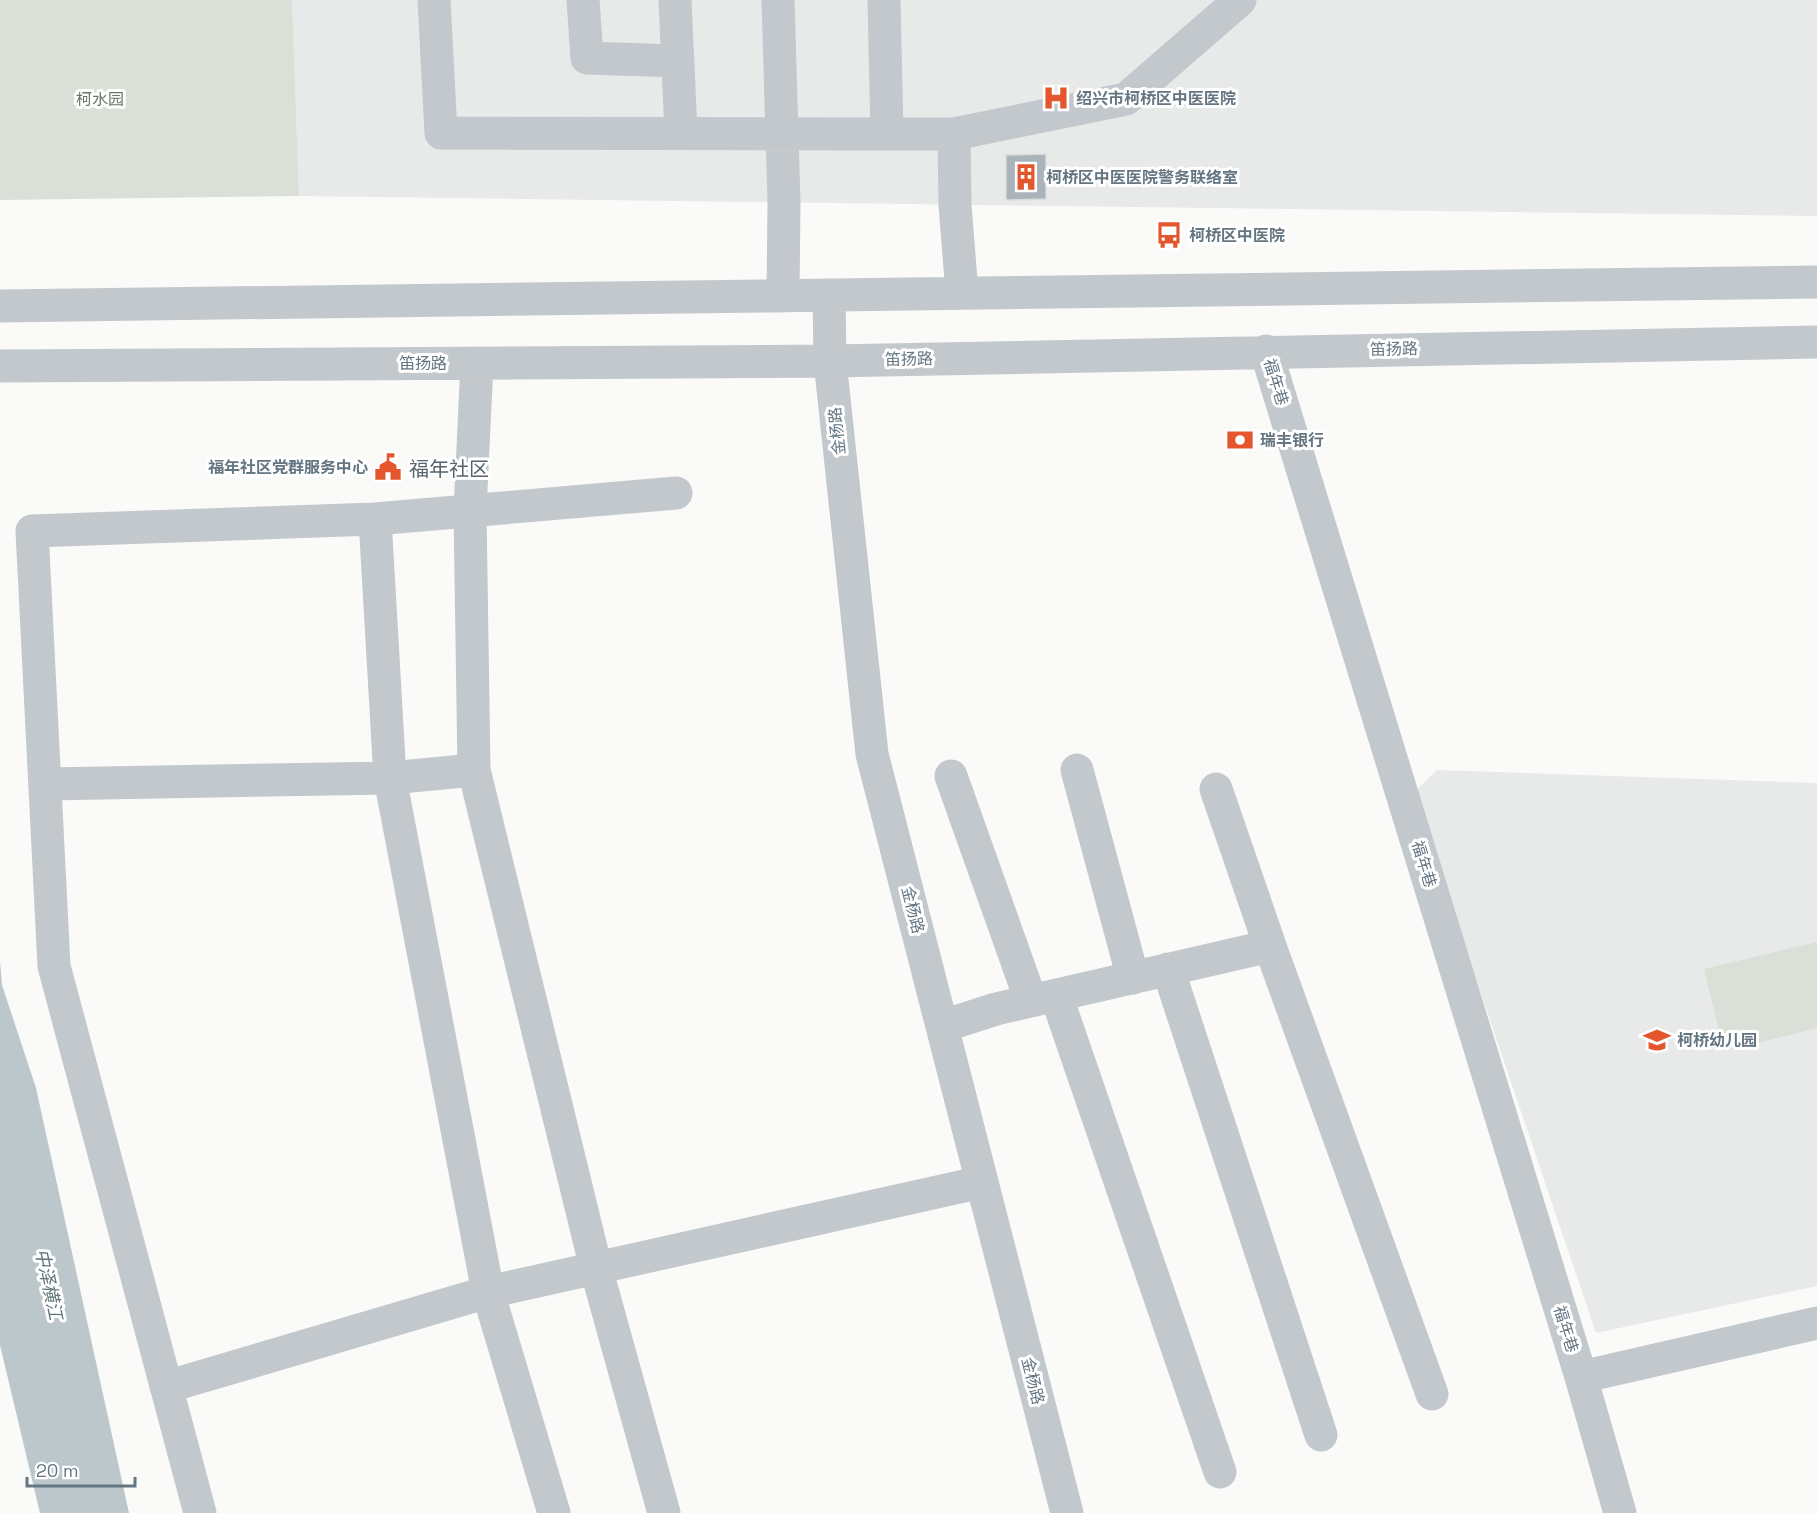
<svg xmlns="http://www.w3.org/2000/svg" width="1817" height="1513" viewBox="0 0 1817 1513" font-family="'Space Grotesk','Noto Sans SC',sans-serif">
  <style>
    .built { fill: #e8e9e9 }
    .green { fill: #dadfd7 }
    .water { fill: #bbc7cb }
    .building { fill: #aab3b9; stroke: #dcdcda; stroke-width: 1.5 }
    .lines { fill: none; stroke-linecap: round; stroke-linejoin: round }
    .minor { stroke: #c3c8cc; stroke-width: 33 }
    .labels { text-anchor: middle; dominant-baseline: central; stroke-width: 6; stroke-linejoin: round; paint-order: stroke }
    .poi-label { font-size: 16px; font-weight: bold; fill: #657683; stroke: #fff; text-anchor: start }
    .park-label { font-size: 16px; fill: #687a64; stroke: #fff }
    .street-label { font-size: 16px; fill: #657683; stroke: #fff }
    .water-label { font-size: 18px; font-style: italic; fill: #60757c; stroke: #fff }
    .quarter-label { font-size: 20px; fill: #57646e; stroke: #fff }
  </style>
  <rect width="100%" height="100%" fill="#fafaf8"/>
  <path class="built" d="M292 0H1817V216L299 196Z
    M1437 770 1817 783V1286L1596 1333 1413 793Z"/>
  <path class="green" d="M0 0H292L299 196 0 200Z
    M1817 942V1028L1724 1051 1704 969Z"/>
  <path class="water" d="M0 962 2 985 36 1088 129 1513H40L0 1345Z"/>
  <path class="building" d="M1046 154V199L1006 200V155Z"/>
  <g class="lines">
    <path class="minor" d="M434 0 441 133 887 134H954L1126 99 1240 0
      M583 0 587 58 678 61
      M675 0 681 133
      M778 0 784 202 783 296
      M884 0 887 134
      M954 134 955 205 962 293
      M829 295 830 361 872 754 1067 1513
      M0 306 1817 282
      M1266 351 1581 1377 1620 1513
      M477 363 470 511 474 770 596 1268 664 1513
      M0 366 830 361 1817 342
      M375 519 390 778 488 1292 554 1513
      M1077 770 1133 978
      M951 776 1031 1001
      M45 784 390 778 474 770
      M1216 789 1270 946 1432 1394
      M1168 969 1321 1435
      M1056 995 1220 1472
      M943 1026 996 1009 1270 946
      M1581 1377 1817 1323
      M166 1387 488 1292 982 1182
      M200 1513 54 966 32 531 375 519 676 493"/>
  </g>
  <defs>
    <symbol id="hospital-bare" viewBox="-9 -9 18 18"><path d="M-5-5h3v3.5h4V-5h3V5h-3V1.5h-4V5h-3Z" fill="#e4572e" stroke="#fff" stroke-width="2.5" paint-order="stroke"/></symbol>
    <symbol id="building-bare" viewBox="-9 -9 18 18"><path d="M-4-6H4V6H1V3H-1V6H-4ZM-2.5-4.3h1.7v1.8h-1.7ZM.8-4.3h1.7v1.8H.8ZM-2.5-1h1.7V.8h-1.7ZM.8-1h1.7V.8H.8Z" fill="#e4572e" stroke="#fff" stroke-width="2.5" paint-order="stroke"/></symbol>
    <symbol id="bus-bare" viewBox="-9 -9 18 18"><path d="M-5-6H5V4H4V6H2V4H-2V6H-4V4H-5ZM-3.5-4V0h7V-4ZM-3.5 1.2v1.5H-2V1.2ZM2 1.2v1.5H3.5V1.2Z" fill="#e4572e" stroke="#fff" stroke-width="2.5" paint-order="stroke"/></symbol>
    <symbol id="bank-bare" viewBox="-9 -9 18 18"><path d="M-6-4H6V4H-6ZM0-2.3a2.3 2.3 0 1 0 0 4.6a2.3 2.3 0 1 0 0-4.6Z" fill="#e4572e" stroke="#fff" stroke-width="2.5" paint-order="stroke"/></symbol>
    <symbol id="civic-bare" viewBox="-9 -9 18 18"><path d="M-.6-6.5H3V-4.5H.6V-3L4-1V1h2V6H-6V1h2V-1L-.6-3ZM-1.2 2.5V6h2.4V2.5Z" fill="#e4572e" stroke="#fff" stroke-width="2.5" paint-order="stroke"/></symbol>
    <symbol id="school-bare" viewBox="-9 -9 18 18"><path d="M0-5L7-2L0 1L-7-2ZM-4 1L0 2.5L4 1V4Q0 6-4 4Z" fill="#e4572e" stroke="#fff" stroke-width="2.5" paint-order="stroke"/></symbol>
  </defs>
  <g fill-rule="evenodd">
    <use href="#hospital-bare" x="1037" y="79" width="38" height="38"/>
    <use href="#building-bare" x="1007" y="158" width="38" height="38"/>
    <use href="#bus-bare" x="1150" y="216" width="38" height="38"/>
    <use href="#bank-bare" x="1221" y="421" width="38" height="38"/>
    <use href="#civic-bare" x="369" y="448" width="38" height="38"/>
    <use href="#school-bare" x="1638" y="1021" width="38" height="38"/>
  </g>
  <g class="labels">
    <g class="poi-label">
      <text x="1076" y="98">绍兴市柯桥区中医医院</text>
      <text x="1046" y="177">柯桥区中医医院警务联络室</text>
      <text x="1189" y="235">柯桥区中医院</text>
      <text x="1260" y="440">瑞丰银行</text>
      <text x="368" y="467" text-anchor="end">福年社区党群服务中心</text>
      <text x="1677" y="1040">柯桥幼儿园</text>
    </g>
    <g class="park-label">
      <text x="100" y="99">柯水园</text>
    </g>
    <g class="street-label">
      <text transform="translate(1394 349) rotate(-1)">笛扬路</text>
      <text transform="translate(909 359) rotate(-1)">笛扬路</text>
      <text x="423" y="363">笛扬路</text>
      <text transform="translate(1276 382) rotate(73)">福年巷</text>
      <text transform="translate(837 431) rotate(-96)">金杨路</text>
      <text transform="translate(1424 864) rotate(73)">福年巷</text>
      <text transform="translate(913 910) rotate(76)">金杨路</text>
      <text transform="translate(1566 1329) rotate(73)">福年巷</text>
      <text transform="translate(1033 1381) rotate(76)">金杨路</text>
    </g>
    <g class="water-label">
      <text transform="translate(49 1284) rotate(78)">中泽横江</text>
    </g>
    <g class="quarter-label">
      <text x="449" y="469">福年社区</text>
    </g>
  </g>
  <path d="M27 1477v9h108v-9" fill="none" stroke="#657683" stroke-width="3"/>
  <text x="36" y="1477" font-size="18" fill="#657683" stroke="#ffffff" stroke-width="4.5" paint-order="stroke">20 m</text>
</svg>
